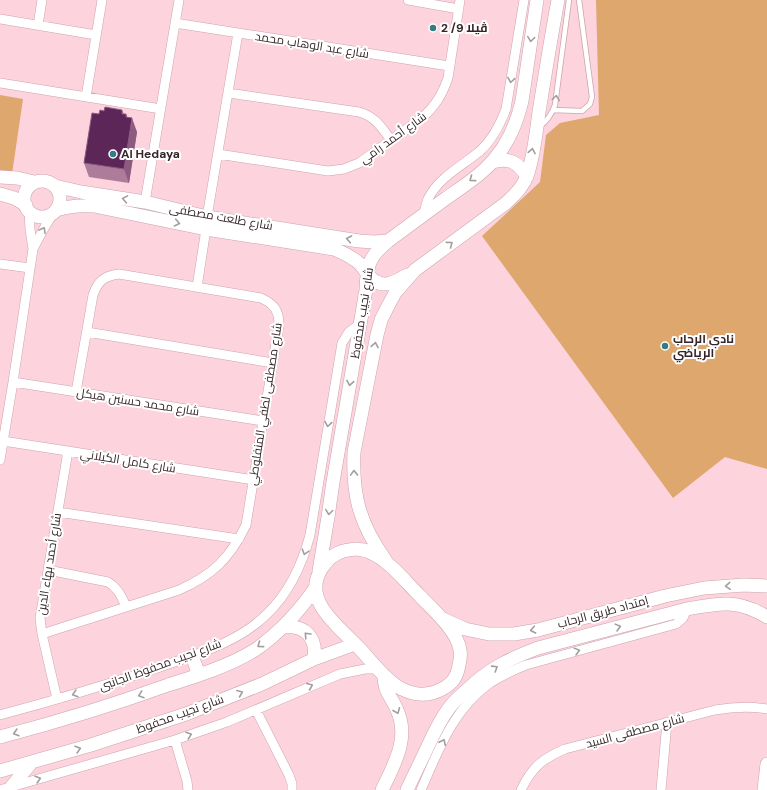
<svg xmlns="http://www.w3.org/2000/svg" width="767" height="790" viewBox="0 0 767 790" font-family="'DM Sans',Cairo,sans-serif">
  <style>
    .green { fill: #dda76e }
    .lines { fill: none; stroke-linecap: round; stroke-linejoin: round }
    .lane-casing { stroke: #cca4ad; stroke-width: 6 }
    .street-casing { stroke: #cca4ad; stroke-width: 10 }
    .secondary-casing { stroke: #cca4ad; stroke-width: 14 }
    .lane { stroke: #fff; stroke-width: 4.5 }
    .street { stroke: #fff; stroke-width: 9 }
    .secondary { stroke: #fff; stroke-width: 13 }
    .wall { fill: #ad7c9a }
    .shaded-wall { fill: #8d5a80 }
    .building { fill: #5d2658; stroke: #8d5a80 }
    .oneway { stroke: #a49d9f }
    .poi-dot { fill: #357d83; stroke: #fff; stroke-width: 1.5 }
    .labels { text-anchor: middle; dominant-baseline: central; stroke-width: 4; stroke-linejoin: round; paint-order: stroke }
    .poi-label { font-size: 12px; font-weight: bold; fill: #352529; stroke: #fff; text-anchor: start }
    .street-label { font-size: 12px; fill: #352529; stroke: #fff }
  </style>
  <rect width="100%" height="100%" fill="#fdd3dd"/>
  <path class="green" d="M596 0H767V469L725 457 673 498 482 236 540 182 546 135 560 123 599 115Z
    M0 95 23 99 12 174 3 172 0 170Z"/>
  <g class="lines">
    <defs>
      <path id="lane" d="M553 110 582 111 590 104 592 97 579 0
        M539 127C547 121 552 114 555 105L569 0"/>
      <path id="street" d="M408 0 459 9
        M0 19 96 35
        M175 23 449 66
        M38 25 42 0
        M0 83 161 109
        M228 93 359 112C376 117 381 127 391 140
        M86 97 102 0
        M218 154 328 171 344 169 359 163 422 118C436 105 442 95 448 78L460 0
        M145 202 179 0
        M29 210 30 229 33 249
        M424 214C425 209 426 204 428 199 439 177 462 166 480 151 493 139 500 125 506 109L524 0
        M207 217 238 33
        M0 264 30 268
        M197 287 206 229
        M87 332 273 363
        M13 382 263 421
        M3 441 254 480
        M0 460 13 382 33 249 43 230 54 212
        M58 512 239 539
        M48 570 108 582C118 588 121 596 126 606
        M42 634 179 590C213 575 230 558 246 525L279 325C279 310 274 304 261 298L119 274C104 276 98 281 93 295L76 392
        M57 699 42 634 40 618 68 451
        M256 710 289 775 292 784V790
        M0 715C52 701 103 686 154 669 193 655 237 644 267 614 290 592 302 565 310 535L342 343 349 332 360 324
        M175 740 187 781 188 790
        M0 790 175 740 227 722 340 674 365 669H378
        M421 790C438 751 453 709 490 683 501 676 513 670 526 665L676 624 683 618 687 609
        M521 790C532 767 542 759 565 749L715 710C732 707 749 706 767 709
        M661 790 667 722"/>
      <path id="secondary" d="M492 162C509 157 518 162 527 177
        M0 177 17 178 34 182
        M24 199a18 18 0 1 1 36 0a18 18 0 1 1-36 0Z
        M55 186 81 192 145 202 207 217 359 241 374 242 388 241
        M0 194 14 198 26 205
        M56 210C69 206 81 205 94 206L206 229 334 249C344 253 353 257 361 265 364 269 367 273 370 277 382 290 395 282 407 275
        M357 549C361 550 366 550 369 552 389 560 404 580 419 595 433 610 457 630 460 650 461 655 460 661 459 665 457 677 453 683 442 689 429 696 416 696 402 689 388 683 372 662 361 650 341 628 300 601 322 568 331 554 341 550 357 549Z
        M386 561C360 524 352 497 354 452L377 335 381 320 388 306 395 293 415 270 506 203C515 195 523 187 527 176 534 156 536 133 539 112 545 75 551 37 558 0
        M319 571 328 517 333 482 366 290C367 265 368 258 388 241 407 227 426 213 445 199 458 190 472 181 484 170 505 151 516 127 522 101L537 0
        M443 619 465 629 489 634H514L538 630 665 596 704 588 744 585 767 586
        M284 627C306 625 317 638 314 659
        M192 656 199 675
        M0 737C57 722 113 705 168 685 197 676 229 666 255 650 279 633 299 612 316 587
        M0 771 91 745 186 714 262 684 314 659 355 644
        M12 786 32 762
        M382 790C394 765 410 738 397 710 391 695 384 693 384 675
        M407 790C414 775 421 761 428 746 434 733 440 720 449 708 454 701 461 695 468 689 489 669 511 658 538 648L687 609C719 603 738 599 767 617
        M764 790 767 764"/>
    </defs>
    <use href="#lane" class="lane-casing"/>
    <use href="#street" class="street-casing"/>
    <use href="#secondary" class="secondary-casing"/>
    <use href="#lane" class="lane"/>
    <use href="#street" class="street"/>
    <use href="#secondary" class="secondary"/>
  </g>
  <path class="wall" d="M122 110 124 114H126L127 117 137 132 129 183 89 177 84 163 99 114 104 111Z"/>
  <path class="shaded-wall" d="M126 114 131 127 132 118 137 132 129 183 124 169Z"/>
  <path class="building" d="M105 107 122 110V114H126V117L132 118 124 169 84 163 92 113 99 114 100 110 104 111Z"/>
  <defs><path id="oneway-chevron" d="M-2-3.5L2.5 0L-2 3.5" fill="none" stroke-width="1.6" stroke-linecap="round" stroke-linejoin="round"/></defs>
  <g class="oneway">
    <use href="#oneway-chevron" transform="translate(531 39) rotate(98)"/>
    <use href="#oneway-chevron" transform="translate(511 80) rotate(99)"/>
    <use href="#oneway-chevron" transform="translate(556 98) rotate(-82)"/>
    <use href="#oneway-chevron" transform="translate(532 151) rotate(-80)"/>
    <use href="#oneway-chevron" transform="translate(472 179) rotate(144)"/>
    <use href="#oneway-chevron" transform="translate(125 199) rotate(-170)"/>
    <use href="#oneway-chevron" transform="translate(177 223) rotate(12)"/>
    <use href="#oneway-chevron" transform="translate(43 230) rotate(-60)"/>
    <use href="#oneway-chevron" transform="translate(349 239) rotate(-169)"/>
    <use href="#oneway-chevron" transform="translate(450 244) rotate(-37)"/>
    <use href="#oneway-chevron" transform="translate(375 345) rotate(-79)"/>
    <use href="#oneway-chevron" transform="translate(350 383) rotate(100)"/>
    <use href="#oneway-chevron" transform="translate(328 424) rotate(99)"/>
    <use href="#oneway-chevron" transform="translate(354 473) rotate(-92)"/>
    <use href="#oneway-chevron" transform="translate(329 512) rotate(98)"/>
    <use href="#oneway-chevron" transform="translate(305 552) rotate(107)"/>
    <use href="#oneway-chevron" transform="translate(728 586) rotate(177)"/>
    <use href="#oneway-chevron" transform="translate(618 627) rotate(-15)"/>
    <use href="#oneway-chevron" transform="translate(533 630) rotate(169)"/>
    <use href="#oneway-chevron" transform="translate(307 635) rotate(-133)"/>
    <use href="#oneway-chevron" transform="translate(260 645) rotate(144)"/>
    <use href="#oneway-chevron" transform="translate(577 651) rotate(-15)"/>
    <use href="#oneway-chevron" transform="translate(495 668) rotate(-32)"/>
    <use href="#oneway-chevron" transform="translate(310 686) rotate(-22)"/>
    <use href="#oneway-chevron" transform="translate(240 693) rotate(-22)"/>
    <use href="#oneway-chevron" transform="translate(75 694) rotate(163)"/>
    <use href="#oneway-chevron" transform="translate(141 695) rotate(161)"/>
    <use href="#oneway-chevron" transform="translate(397 711) rotate(68)"/>
    <use href="#oneway-chevron" transform="translate(16 733) rotate(164)"/>
    <use href="#oneway-chevron" transform="translate(189 735) rotate(-19)"/>
    <use href="#oneway-chevron" transform="translate(443 742) rotate(-65)"/>
    <use href="#oneway-chevron" transform="translate(78 749) rotate(-16)"/>
    <use href="#oneway-chevron" transform="translate(38 779) rotate(-16)"/>
  </g>
  <g class="poi-dot">
    <circle cx="433" cy="28" r="4"/>
    <circle cx="113" cy="154" r="4"/>
    <circle cx="665" cy="346" r="4"/>
  </g>
  <g class="labels">
    <g class="poi-label">
      <text x="441" y="28">ڤيلا 9/ 2</text>
      <text x="121" y="154">Al Hedaya</text>
      <text x="673" y="339">نادي الرحاب<tspan x="673" dy="14">الرياضي</tspan></text>
    </g>
    <g class="street-label">
      <text transform="translate(312 45) rotate(9)">شارع عبد الوهاب محمد</text>
      <text transform="translate(393 138) rotate(-36)">شارع أحمد رامي</text>
      <text transform="translate(221 217) rotate(10)">شارع طلعت مصطفى</text>
      <text transform="translate(362 313) rotate(-81)">شارع نجيب محفوظ</text>
      <text transform="translate(138 402) rotate(9)">شارع محمد حسنين هيكل</text>
      <text transform="translate(265 404) rotate(-81)">شارع مصطفى لطفي المنفلوطي</text>
      <text transform="translate(128 461) rotate(9)">شارع كامل الكيلاني</text>
      <text transform="translate(49 564) rotate(-81)">شارع أحمد بهاء الدين</text>
      <text transform="translate(603 612) rotate(-15)">إمتداد طريق الرحاب</text>
      <text transform="translate(160 665) rotate(-20)">شارع نجيب محفوظ الجانبى</text>
      <text transform="translate(180 714) rotate(-20)">شارع نجيب محفوظ</text>
      <text transform="translate(635 731) rotate(-15)">شارع مصطفى السيد</text>
    </g>
  </g>
</svg>
